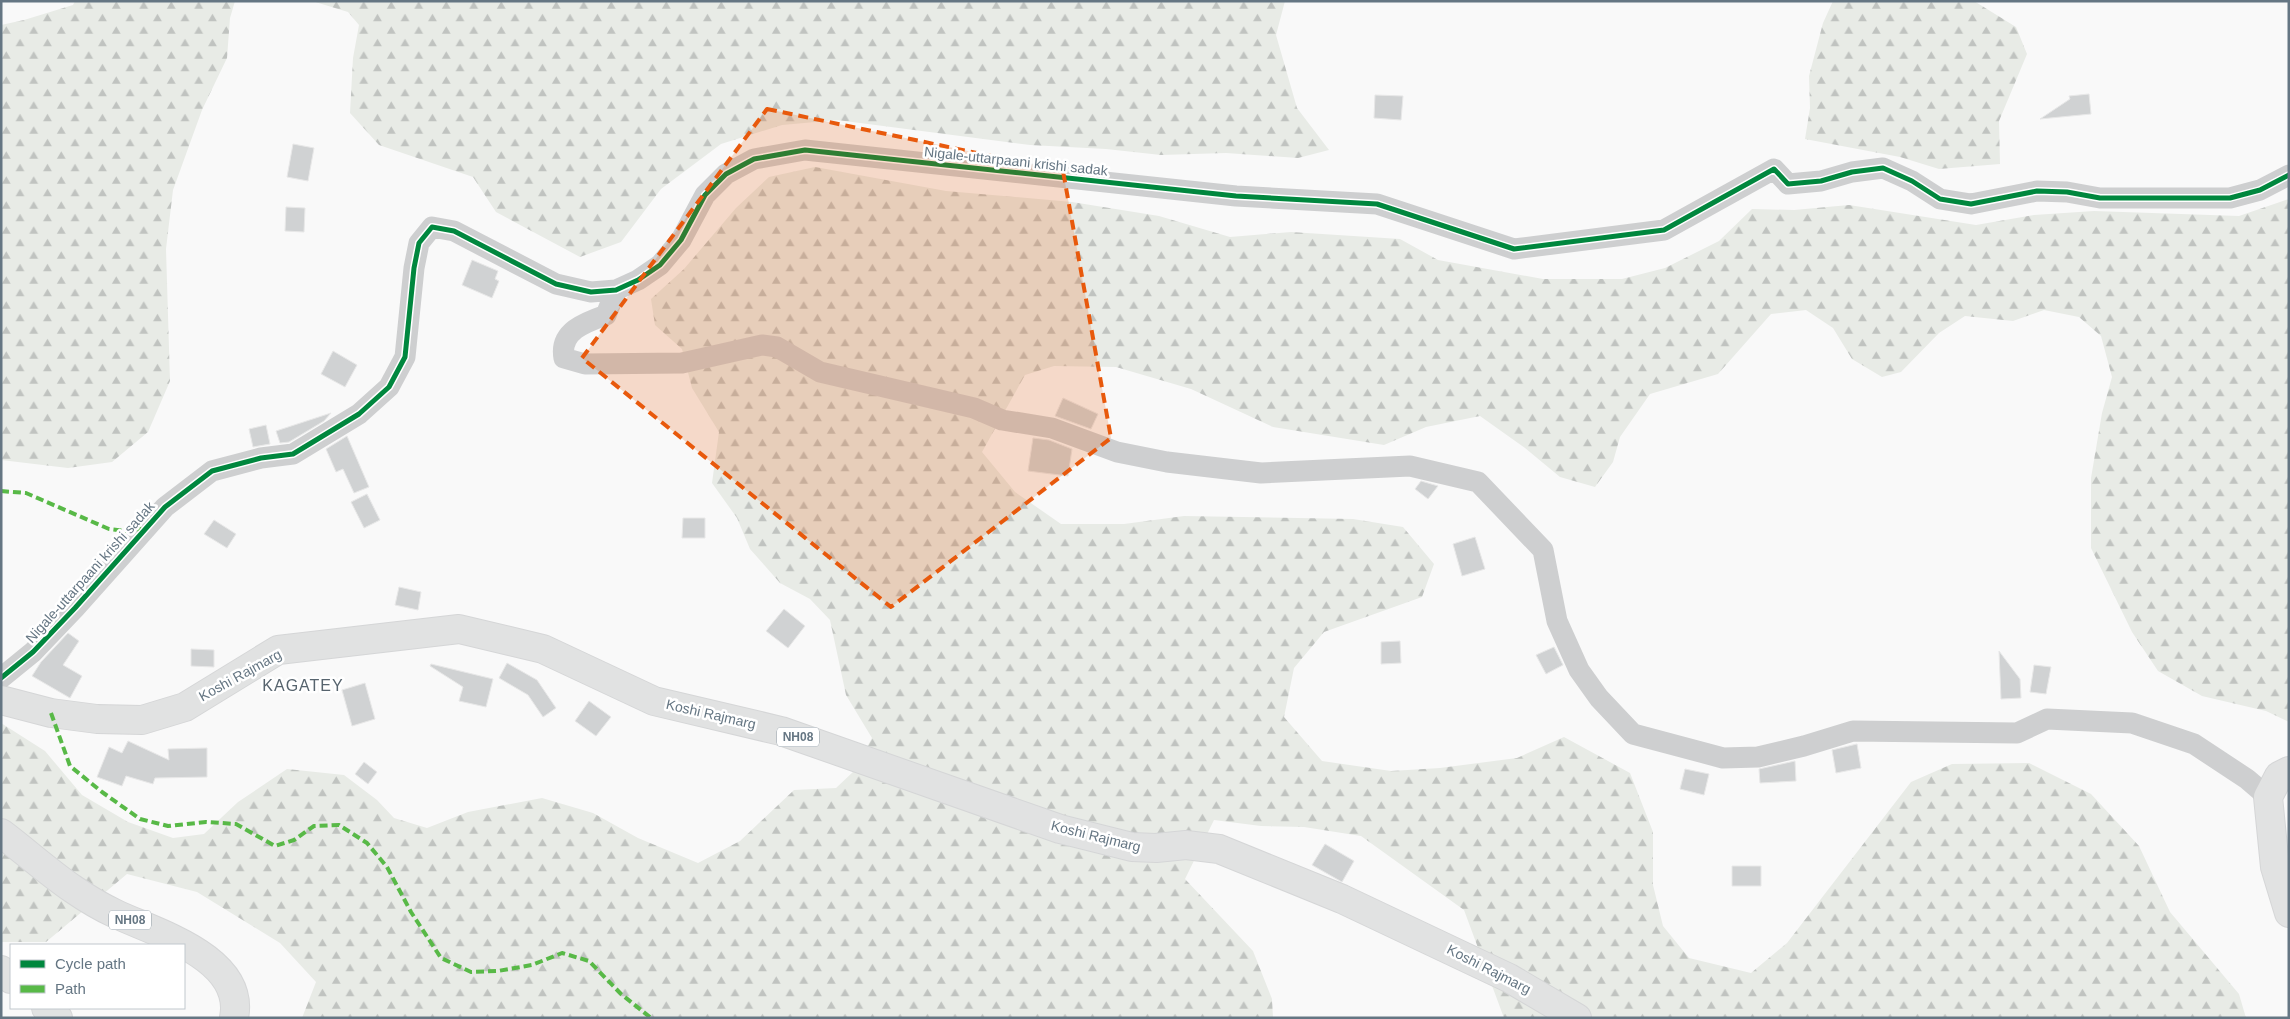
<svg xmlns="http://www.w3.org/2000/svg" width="2290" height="1019" viewBox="0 0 2290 1019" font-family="Arial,sans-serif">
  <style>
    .forest { fill: url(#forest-firs) }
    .building { fill: #d0d2d3; stroke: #e8e8e8 }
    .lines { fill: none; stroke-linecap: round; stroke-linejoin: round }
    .primary-casing { stroke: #d5d6d7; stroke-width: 30 }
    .minor { stroke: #cecfd0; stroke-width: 21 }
    .primary { stroke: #e1e2e2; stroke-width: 28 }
    .quiet { stroke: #58b947; stroke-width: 4; stroke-dasharray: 8 4; stroke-linecap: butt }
    .cycleway-casing { stroke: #fff; stroke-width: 8 }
    .cycleway { stroke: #00873e; stroke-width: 5 }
    .marked { fill: #e8590c; fill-opacity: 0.2; stroke: #e8590c; stroke-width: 4; stroke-dasharray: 10 6; stroke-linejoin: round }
    .labels { text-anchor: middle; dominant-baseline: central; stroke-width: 5; stroke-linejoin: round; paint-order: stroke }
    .shield { fill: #fff; stroke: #939fa8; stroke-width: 1 }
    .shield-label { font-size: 12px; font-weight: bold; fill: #657683 }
    .street-label { font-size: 14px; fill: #657683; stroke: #fff }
    .quarter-label { font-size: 16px; letter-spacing: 1px; fill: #57646e; stroke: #fff }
  </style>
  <defs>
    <pattern id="forest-firs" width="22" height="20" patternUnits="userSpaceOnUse" patternTransform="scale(1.25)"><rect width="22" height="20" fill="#e8ebe6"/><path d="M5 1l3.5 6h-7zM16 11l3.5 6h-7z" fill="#c0c3c0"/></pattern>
  </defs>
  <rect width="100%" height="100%" fill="#f9f9f9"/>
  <path class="forest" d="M75 1H235L230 18 227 58 202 110 173 190 166 249 170 381 148 432 112 462 68 468 1 460V25L24 20 73 5Z
    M312 1H1285L1276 35 1297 108 1329 150 1298 158 1226 153 1161 155 1106 149 1030 145 837 120 782 125 721 144 661 189 621 242 580 257 496 212 473 177 379 145 350 113 353 58 359 25 348 12Z
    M1833 1H1974L2016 27 2027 54 1999 121 2000 164 1939 169 1900 157 1805 139 1810 108 1809 76 1823 23Z
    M815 167 946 191 1072 202 1159 216 1230 237 1291 232 1400 239 1438 260 1543 279H1622L1665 268 1719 241 1752 209 1794 210 1849 205 1976 225 2034 215 2094 211 2239 216 2289 199V722L2266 711 2202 696 2158 671 2132 632 2091 548V478L2102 413 2112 377 2101 336 2079 317 2044 310 2013 321 1965 316 1939 333 1901 372 1882 377 1852 359 1833 328 1806 310 1771 314 1718 374 1650 394 1620 437 1613 462 1595 487 1560 477 1525 448 1480 416 1426 427 1384 445 1273 427 1191 389 1116 367 1054 366 1025 375 982 452 1015 492 1061 524H1124L1184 516 1353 519 1403 527 1434 564 1422 597 1324 632 1294 668 1284 717 1322 761 1391 771 1440 768 1517 758 1564 737 1630 773 1653 832V885L1663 926 1689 958 1751 973 1787 943 1911 782 1952 764 2029 763 2091 794 2139 846 2170 912 2239 994 2246 1018H1504L1464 910 1361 836 1304 827 1261 826 1214 820 1185 879 1253 951 1272 999 1273 1018H302L316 982 280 943 197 892 127 874 46 942H1V723L45 751 82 795 128 822 173 838 204 834 238 802 287 769 344 775 377 800 394 818 427 828 468 812 542 798 593 813 638 838 698 863 740 841 794 790 836 788 854 771 872 738 846 695 830 620 810 599 780 583 750 549 737 518 712 483 719 432 692 388 682 349 655 325 651 299 684 269 736 208 769 177Z"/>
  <path class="building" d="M2089 94 2091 114 2040 119 2070 99 2069 96Z
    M1375 95 1403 96 1401 120 1374 118Z
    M293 144 314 148 308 181 287 177Z
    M286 207 305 208 304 232 285 231Z
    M472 260 498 271 495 279 499 281 492 298 462 285Z
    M333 351 357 365 345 387 321 374Z
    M1063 398 1098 414 1091 429 1055 416Z
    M331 413 324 421 289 442 280 443 276 431Z
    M266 425 270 444 253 447 249 429Z
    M347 436 369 487 354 493 343 469 336 472 326 449Z
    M1033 438 1049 440 1072 449 1068 476 1028 471Z
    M1421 481 1438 486 1428 499 1415 489Z
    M367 494 380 520 364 528 351 502Z
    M683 518H705V538H682Z
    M214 520 236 534 227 548 204 534Z
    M1475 537 1485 569 1462 576 1453 544Z
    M399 587 421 592 418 610 395 605Z
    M784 609 805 626 788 648 766 631Z
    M68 633 79 641 63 665 82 676 70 698 32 676 41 662Z
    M1400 641 1401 663 1381 664V642Z
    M1554 647 1563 665 1546 674 1536 655Z
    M191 649 214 650V667L191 666Z
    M1999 651 2020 679 2021 698 2001 699Z
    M507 663 537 680 556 708 543 717 528 695 499 678Z
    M431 664 493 679 486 707 459 701 463 687 430 666Z
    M2034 665 2051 667 2046 694 2030 692Z
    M365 683 375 719 352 726 342 690Z
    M589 701 611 717 596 736 575 721Z
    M128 741 169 760 168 749 207 748V777L155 778 153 784 126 776 122 786 97 777 109 747 122 753Z
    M1857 744 1861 768 1836 773 1832 750Z
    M1795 761 1796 781 1760 783 1759 769Z
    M364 762 377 772 368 784 355 774Z
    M1685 769 1709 774 1704 795 1680 789Z
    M1325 844 1354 861 1342 882 1312 865Z
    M1732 866H1761V886H1732Z"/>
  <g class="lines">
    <defs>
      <path id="primary" d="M1 700 51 713 97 719 142 720 185 707 278 650 459 629 543 649 654 701 781 731 1060 829 1132 847 1156 848 1186 845 1219 849 1342 899 1509 978 1577 1018
        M2289 771 2279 776 2268 797 2275 867 2289 913
        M1 833C25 851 48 872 73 889 86 898 101 907 116 914 156 933 246 958 234 1018
        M1 970 11 979
        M46 1008 58 1018"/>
    </defs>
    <use href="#primary" class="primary-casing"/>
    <path class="minor" d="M616 290 606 315C586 322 559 331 564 358L585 364 682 363 762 345 777 347 820 372 974 408 1002 420 1052 428 1117 452 1167 462 1261 473 1410 466 1478 482 1543 550 1557 621 1579 670 1599 698 1633 734 1723 758 1758 757 1804 746 1853 731 2017 733 2047 719 2132 723 2194 744 2247 779 2268 797
      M1 678 33 652 75 608 165 507 212 471 261 458 293 454 359 414 389 387 405 357 414 268 419 243 432 227 454 231 556 284 591 292 616 290 638 280 660 265 681 240 705 195 726 174 754 159 805 150 1236 196 1377 204 1514 249 1664 230 1774 169 1788 184 1821 181 1852 172 1883 168 1912 181 1940 199 1971 204 2037 191 2067 192 2100 198H2230L2260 190 2289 175"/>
    <use href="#primary" class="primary"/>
    <path class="quiet" d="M1 491 26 493 109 529 135 532 141 527
      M51 713 70 766 102 792 140 819 168 826 206 822 236 824 275 846 294 840 314 826 339 825 367 843 387 867 411 912 441 958 471 972 498 971 532 965 562 953 589 961 621 994 651 1018"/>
    <defs>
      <path id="cycleway" d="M1 678 33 652 75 608 165 507 212 471 261 458 293 454 359 414 389 387 405 357 414 268 419 243 432 227 454 231 556 284 591 292 616 290 638 280 660 265 681 240 705 195 726 174 754 159 805 150 1236 196 1377 204 1514 249 1664 230 1774 169 1788 184 1821 181 1852 172 1883 168 1912 181 1940 199 1971 204 2037 191 2067 192 2100 198H2230L2260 190 2289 175"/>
    </defs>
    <use href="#cycleway" class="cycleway-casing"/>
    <use href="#cycleway" class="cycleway"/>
  </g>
  <path class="marked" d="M767 109 1063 171 1111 438 891 607 582 358Z"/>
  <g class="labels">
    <g class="shield">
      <rect x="777" y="727.5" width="42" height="19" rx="4"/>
      <rect x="109" y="910.5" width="42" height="19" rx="4"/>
    </g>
    <g class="shield-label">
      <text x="798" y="737">NH08</text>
      <text x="130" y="920">NH08</text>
    </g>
    <g class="street-label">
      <text transform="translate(1016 161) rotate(6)">Nigale-uttarpaani krishi sadak</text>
      <text transform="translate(90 572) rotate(-48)">Nigale-uttarpaani krishi sadak</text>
      <text transform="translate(240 675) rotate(-29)">Koshi Rajmarg</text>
      <text transform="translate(711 714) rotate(13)">Koshi Rajmarg</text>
      <text transform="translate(1096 836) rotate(14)">Koshi Rajmarg</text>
      <text transform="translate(1489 969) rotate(27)">Koshi Rajmarg</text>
    </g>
    <g class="quarter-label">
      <text x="303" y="685">KAGATEY</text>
    </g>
  </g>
  <rect width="2290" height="1019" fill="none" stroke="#657683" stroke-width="5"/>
  <rect x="10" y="944" width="175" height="65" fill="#ffffff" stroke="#c1c8cd"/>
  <rect x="20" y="960" width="25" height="8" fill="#00873e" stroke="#c1c8cd"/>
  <text x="55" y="969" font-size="15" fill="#657683">Cycle path</text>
  <rect x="20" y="985" width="25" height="8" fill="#58b947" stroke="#c1c8cd"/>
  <text x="55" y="994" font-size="15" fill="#657683">Path</text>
</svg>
